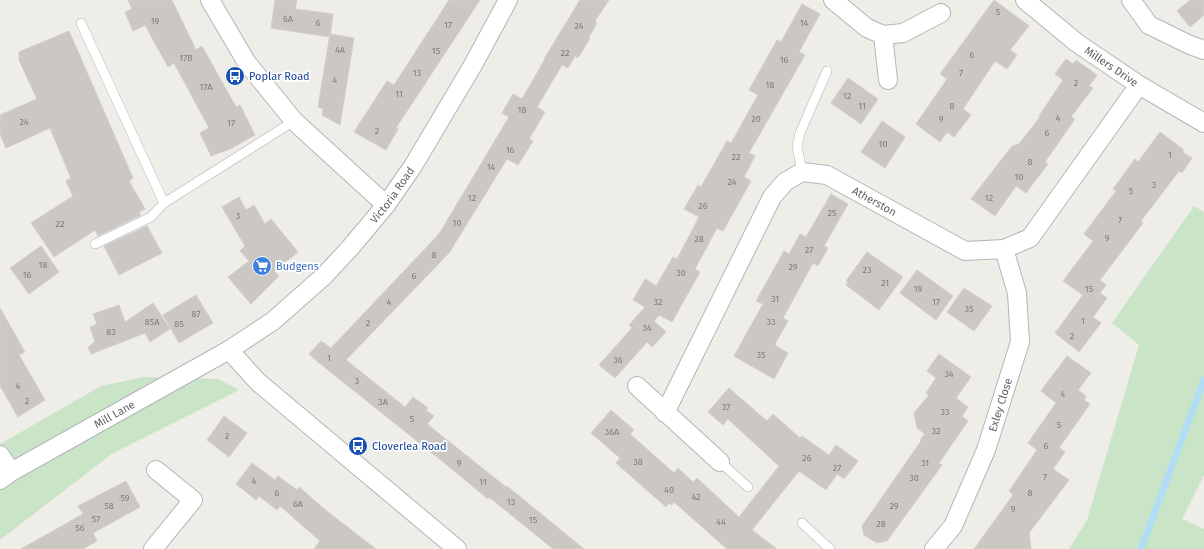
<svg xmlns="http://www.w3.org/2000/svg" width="1204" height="549" viewBox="0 0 1204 549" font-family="'Fira Sans',sans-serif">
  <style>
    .green { fill: #cae4c8 }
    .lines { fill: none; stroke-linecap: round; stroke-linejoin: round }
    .stream { stroke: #b2ddf5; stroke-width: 7 }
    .building { fill: #cbc8c4; stroke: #d3cfc7 }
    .lane-casing { stroke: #b3b5b8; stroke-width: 10 }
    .street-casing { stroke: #b3b5b8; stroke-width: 20 }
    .lane { stroke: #fff; stroke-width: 9 }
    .street { stroke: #fff; stroke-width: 18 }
    .labels { text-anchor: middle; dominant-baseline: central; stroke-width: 3.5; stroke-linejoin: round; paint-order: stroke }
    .number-label { font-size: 9px; fill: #7a7c7e }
    .street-label { font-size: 11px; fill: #5f6366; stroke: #fff }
    .transit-label { font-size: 11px; fill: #164399; stroke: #fff; text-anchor: start }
    .shop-label { font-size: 11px; fill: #366cbe; stroke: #fff; text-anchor: start }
  </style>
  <rect width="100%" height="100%" fill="#efede8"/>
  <path class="green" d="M1194 206 1204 212V475L1182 519 1204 529V549H1069L1087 520 1139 345 1112 323Z
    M144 377 218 379 239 390 113 453 0 540V444L101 386Z"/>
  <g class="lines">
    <path class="stream" d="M1141 549 1204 380"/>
  </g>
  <path class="building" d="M128 0H172L196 50 202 46 236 107 240 105 255 135 230 149 211 156 200 133 209 128 174 63 168 67 145 25 133 31 125 12 132 9Z
    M275 0H297L295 9 333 14 330 37 271 28Z
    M449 0H480L396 128 398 129 386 150 354 132 387 81 394 85Z
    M580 0H609L595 21 597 23 589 37 590 38 578 58 575 56 568 68 562 65 537 107 545 112 529 139 533 141 518 165 507 159 449 253 346 360 405 407 413 397 428 408 426 410 434 416 427 424 506 487 507 486 584 549H553L489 497 488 499 442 461 318 362 309 354 321 341 331 348 439 234 509 117 502 113 513 94 522 99 545 59H544Z
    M994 0 1029 26 1010 50 1017 55 1007 69 995 61 963 109 971 115 954 137 947 132 940 142 916 124 947 79 940 74Z
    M1190 0H1204V15L1190 27 1177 11Z
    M802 4 820 14 799 52 805 55 749 153 755 156 744 177 751 181 723 231 717 228 695 269 700 272 672 322 659 315 654 321 666 332 652 347 647 342 615 378 599 365 632 328 629 325 645 307 633 300 645 279 656 286 673 257 677 259 699 217 684 209 698 185 701 187 727 141 731 143 758 95 749 90 777 40 781 42Z
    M69 31 133 178 129 181 145 209 139 212 141 215 98 236 95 230 54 257 31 223 73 196 66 181 71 178 50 128 6 148 0 134V115L37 99 19 60V52Z
    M330 34 354 38 340 125 322 115 323 109 318 107Z
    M1066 59 1073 64 1076 60 1097 75 1089 86 1093 88 1071 117 1075 119 1045 162 1048 164 1026 193 1016 186 995 216 971 199 1012 146 1019 144 1040 117 1039 116 1063 80 1055 74Z
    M848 78 878 99 861 124 831 103Z
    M882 121 905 137 885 168 861 152Z
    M1160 132 1184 150 1182 152 1192 158 1182 173 1179 171 1141 221 1143 223 1100 280 1106 285 1100 293 1107 298 1093 317 1101 323 1079 352 1055 333 1083 295 1063 281 1093 241 1084 234 1116 191 1113 189 1135 159 1138 162Z
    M831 194 848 204 824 246 828 248 818 266 813 263 783 318 788 321 775 344 776 346 788 353 774 379 734 356 763 304 756 301 784 251 789 254 800 234 806 237Z
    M239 197 246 210 254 205 265 224 271 219 298 252 274 271 279 276 251 304 228 277 249 261 240 251 245 246 222 207Z
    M147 226 162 253 119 275 104 246Z
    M41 246 59 272 29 294 10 268Z
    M867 252 903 277 879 310 846 285 848 282 846 281Z
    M917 270 953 296 936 320 900 293Z
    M964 288 992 306 974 331 947 312Z
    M196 295 213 323 179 343 163 315Z
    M153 303 170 329 150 342 145 333 91 354 88 347 95 342 90 327 97 324 93 314 119 305 125 322Z
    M0 308 25 352 19 355 45 400 18 417 0 386Z
    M939 354 971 377 956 398 968 407 962 416 968 421 939 463 942 465 887 541 877 543 864 535 862 526 921 441 920 440 925 434 917 428 914 413 929 395 926 393 936 378 927 371Z
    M1067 356 1091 373 1078 390 1086 396 1084 400 1090 404 1059 448 1065 452 1053 469 1069 480 1029 533 1031 549H974L1013 495 1009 491 1037 450 1028 443 1056 403 1041 391Z
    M729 388 767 421 773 414 800 438 802 436 829 455 836 445 858 461 844 479 837 474 826 490 799 471 752 530 777 549H727L674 502 672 505 669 503 666 507 616 463 620 458 591 433 611 410 634 430 630 434 674 473 678 468 693 482 697 478 739 517 779 466 728 419 723 425 708 412Z
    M224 416 247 433 229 457 207 440Z
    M252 463 275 480 278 476 297 490 299 487 328 512 376 549H314L320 541 280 506 277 510 259 496 256 500 236 484Z
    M126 481 140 507 93 533 97 541 83 549H21L83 514 78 506Z"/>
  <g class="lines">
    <defs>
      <path id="lane" d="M81 23 164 203
        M802 172 797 146 800 133 827 71
        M95 244 151 217 164 203 294 121
        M720 462 748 487
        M802 523 830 549"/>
      <g id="street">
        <path d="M210 0 247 63 294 121 386 205"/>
        <path d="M833 0 867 28 883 35 903 33 941 13"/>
        <path id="s1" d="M1025 0 1077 43 1139 85 1204 123"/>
        <path d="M1131 0 1149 25 1190 45 1204 50"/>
        <path d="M883 35 888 80"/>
        <path d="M229 350 258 382 457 549"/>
        <path d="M637 386 720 462"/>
        <path id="s2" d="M665 413 772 197 785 182 802 172 827 175 965 251 1004 249 1030 238 1139 85"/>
        <path d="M0 455 11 472"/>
        <path id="s3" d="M0 480 11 472 229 350 273 321 324 276 350 248 386 205 413 166 473 65 508 0"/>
        <path d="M153 549 193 500 156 470"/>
        <path id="s4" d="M934 549 953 526 986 450 1020 342 1017 293 1004 249"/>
      </g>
    </defs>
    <use href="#lane" class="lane-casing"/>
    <use href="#street" class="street-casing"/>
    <use href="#lane" class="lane"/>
    <use href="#street" class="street"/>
  </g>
  <defs>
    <symbol id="bus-disc" viewBox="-11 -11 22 22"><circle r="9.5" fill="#1a4fb4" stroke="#fff"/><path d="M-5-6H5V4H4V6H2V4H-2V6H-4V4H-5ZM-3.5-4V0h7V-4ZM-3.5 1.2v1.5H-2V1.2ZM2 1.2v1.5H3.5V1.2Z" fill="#fff"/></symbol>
    <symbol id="supermarket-disc" viewBox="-11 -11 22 22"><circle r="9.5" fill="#3f7fe0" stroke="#fff"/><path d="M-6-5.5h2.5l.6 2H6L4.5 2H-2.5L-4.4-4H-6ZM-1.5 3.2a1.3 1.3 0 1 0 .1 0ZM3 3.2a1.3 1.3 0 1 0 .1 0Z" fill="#fff"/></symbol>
  </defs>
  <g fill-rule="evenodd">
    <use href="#bus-disc" x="224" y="65" width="22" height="22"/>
    <use href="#supermarket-disc" x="251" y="255" width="22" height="22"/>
    <use href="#bus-disc" x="347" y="435" width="22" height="22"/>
  </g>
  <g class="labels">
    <g class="number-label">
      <text x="998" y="12">5</text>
      <text x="288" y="19">6A</text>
      <text x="155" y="21">19</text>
      <text x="318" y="23">6</text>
      <text x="804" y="23">14</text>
      <text x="448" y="25">17</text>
      <text x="579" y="26">24</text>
      <text x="340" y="50">4A</text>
      <text x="436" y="51">15</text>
      <text x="565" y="53">22</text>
      <text x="972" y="55">6</text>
      <text x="186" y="58">17B</text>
      <text x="784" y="60">16</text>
      <text x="417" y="73">13</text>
      <text x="961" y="73">7</text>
      <text x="335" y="80">4</text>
      <text x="1076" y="83">2</text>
      <text x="770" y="85">18</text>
      <text x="206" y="87">17A</text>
      <text x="399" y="94">11</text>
      <text x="847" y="96">12</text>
      <text x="862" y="106">11</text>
      <text x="952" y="106">8</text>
      <text x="522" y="110">18</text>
      <text x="1058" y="118">4</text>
      <text x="756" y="119">20</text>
      <text x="941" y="119">9</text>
      <text x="24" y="122">24</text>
      <text x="231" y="123">17</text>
      <text x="377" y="131">2</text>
      <text x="1047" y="133">6</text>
      <text x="883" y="144">10</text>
      <text x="510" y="150">16</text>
      <text x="1170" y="155">1</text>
      <text x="736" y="157">22</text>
      <text x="1030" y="162">8</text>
      <text x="491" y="167">14</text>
      <text x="1019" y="177">10</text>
      <text x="732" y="182">24</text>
      <text x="1154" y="185">3</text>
      <text x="1131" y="191">5</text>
      <text x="472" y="198">12</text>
      <text x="989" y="198">12</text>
      <text x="703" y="206">26</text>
      <text x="832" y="213">25</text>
      <text x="238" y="216">3</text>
      <text x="1120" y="220">7</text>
      <text x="457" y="223">10</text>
      <text x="60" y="224">22</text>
      <text x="1107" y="238">9</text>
      <text x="699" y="239">28</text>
      <text x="809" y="250">27</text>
      <text x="434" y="255">8</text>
      <text x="43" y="265">18</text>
      <text x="793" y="267">29</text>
      <text x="867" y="270">23</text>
      <text x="681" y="273">30</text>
      <text x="27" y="275">16</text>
      <text x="414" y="276">6</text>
      <text x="885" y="283">21</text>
      <text x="918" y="289">19</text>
      <text x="1089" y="289">15</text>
      <text x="775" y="299">31</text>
      <text x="389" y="302">4</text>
      <text x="658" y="302">32</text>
      <text x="936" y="302">17</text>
      <text x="969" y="309">35</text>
      <text x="196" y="314">87</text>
      <text x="1083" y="321">1</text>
      <text x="152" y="322">85A</text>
      <text x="771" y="322">33</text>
      <text x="368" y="323">2</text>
      <text x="179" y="324">85</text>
      <text x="647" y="328">34</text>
      <text x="111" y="332">83</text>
      <text x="1072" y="336">2</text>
      <text x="761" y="355">35</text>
      <text x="329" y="358">1</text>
      <text x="618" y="360">36</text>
      <text x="949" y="374">34</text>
      <text x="357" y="381">3</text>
      <text x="18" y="386">4</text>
      <text x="1063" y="394">4</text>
      <text x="27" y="401">2</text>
      <text x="383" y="402">3A</text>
      <text x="726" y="407">37</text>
      <text x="945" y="412">33</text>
      <text x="412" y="419">5</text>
      <text x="1059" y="425">5</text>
      <text x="936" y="431">32</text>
      <text x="612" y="432">36A</text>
      <text x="227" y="436">2</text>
      <text x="1046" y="446">6</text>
      <text x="807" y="458">26</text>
      <text x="638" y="462">38</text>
      <text x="459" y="463">9</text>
      <text x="925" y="463">31</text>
      <text x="837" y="468">27</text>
      <text x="1045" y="477">7</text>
      <text x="914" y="478">30</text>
      <text x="254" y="481">4</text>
      <text x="483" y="482">11</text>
      <text x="669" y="490">40</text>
      <text x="277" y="493">6</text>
      <text x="1030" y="493">8</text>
      <text x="696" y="497">42</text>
      <text x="125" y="498">59</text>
      <text x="511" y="502">13</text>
      <text x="298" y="504">6A</text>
      <text x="109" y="506">58</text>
      <text x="894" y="506">29</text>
      <text x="1013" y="509">9</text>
      <text x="96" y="519">57</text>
      <text x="533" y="520">15</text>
      <text x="721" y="522">44</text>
      <text x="881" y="524">28</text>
      <text x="80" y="528">56</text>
    </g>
    <g class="street-label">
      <text stroke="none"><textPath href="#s1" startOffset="109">Millers Drive</textPath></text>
      <text stroke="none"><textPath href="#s3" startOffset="490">Victoria Road</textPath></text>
      <text stroke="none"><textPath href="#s2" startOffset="360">Atherston</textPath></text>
      <text stroke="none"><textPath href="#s4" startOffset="160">Exley Close</textPath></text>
      <text stroke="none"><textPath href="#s3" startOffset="132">Mill Lane</textPath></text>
    </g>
    <g class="transit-label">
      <text x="249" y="76">Poplar Road</text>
      <text x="372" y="446">Cloverlea Road</text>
    </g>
    <g class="shop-label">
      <text x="276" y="266">Budgens</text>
    </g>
  </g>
</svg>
